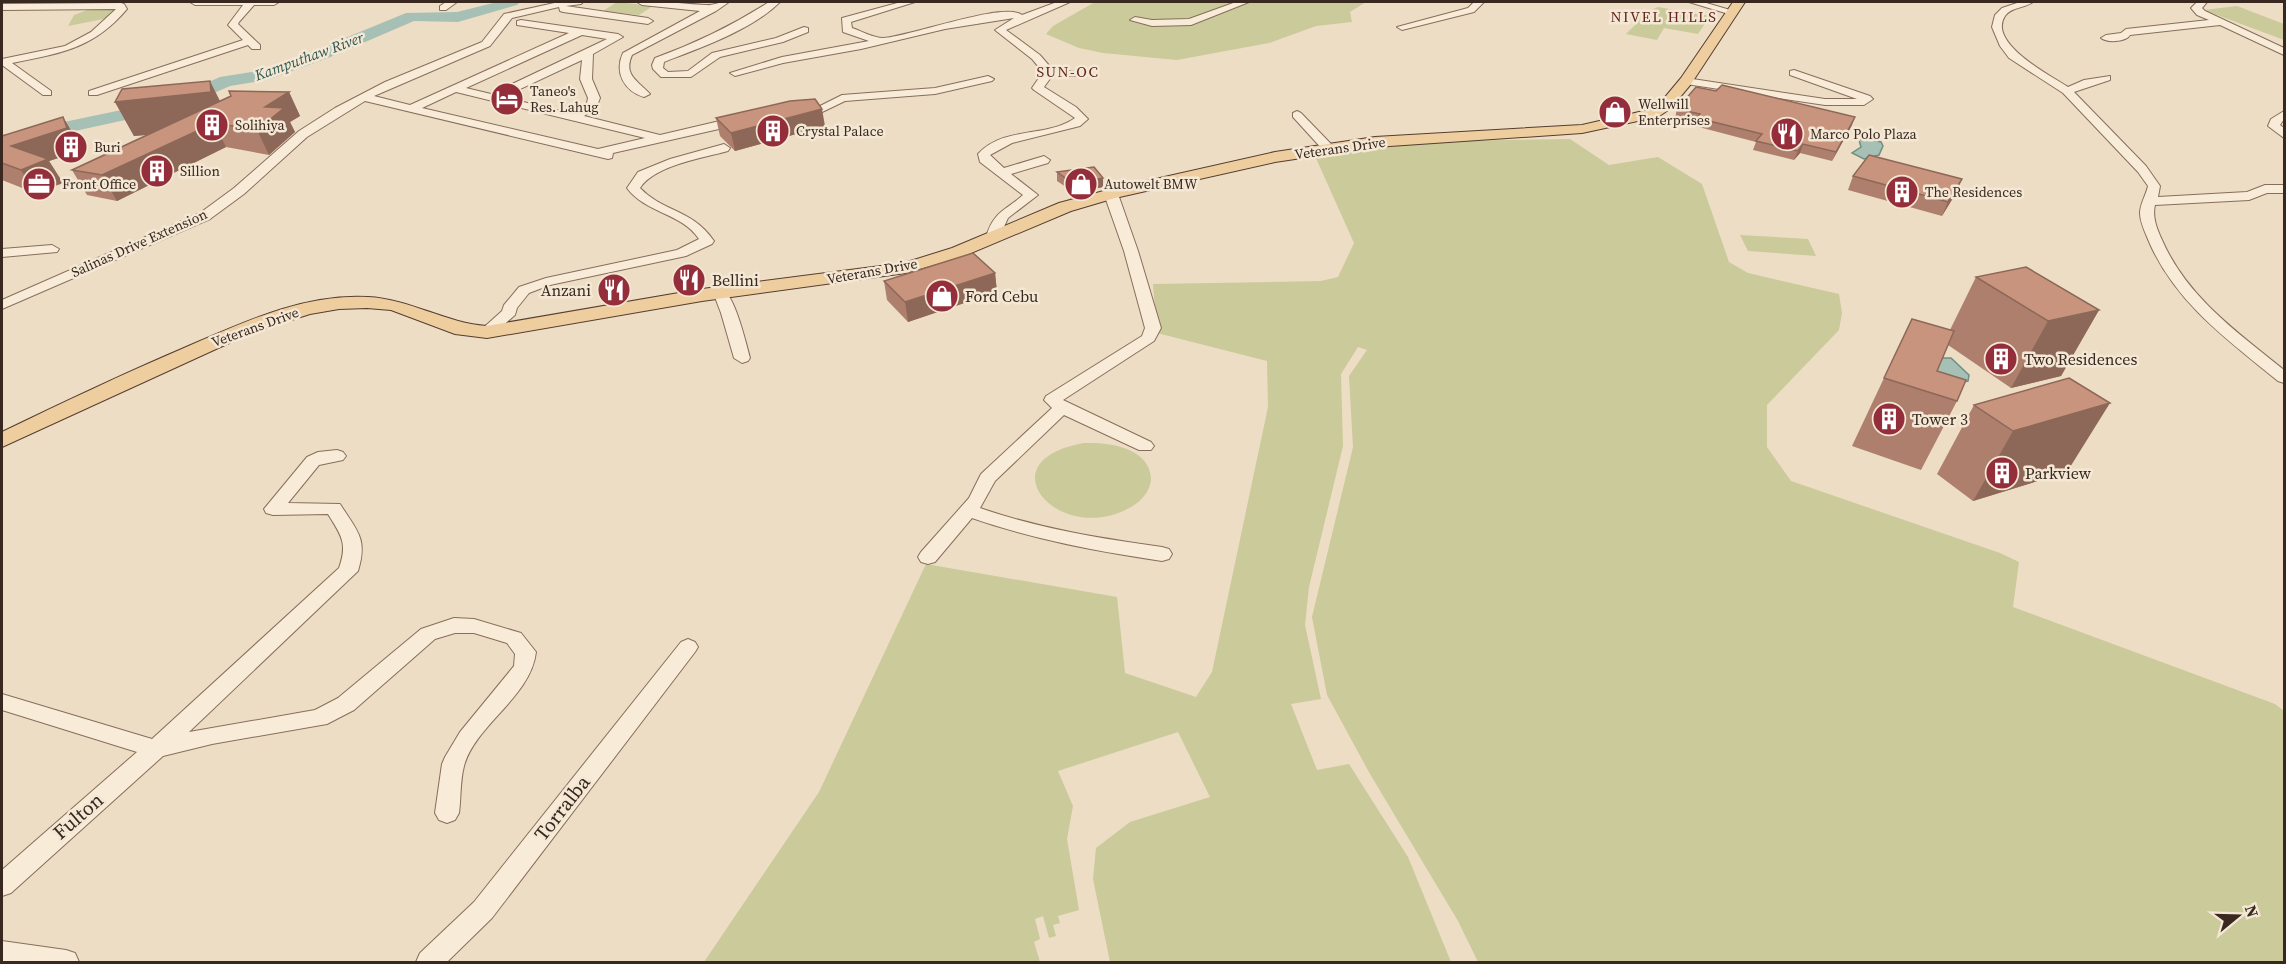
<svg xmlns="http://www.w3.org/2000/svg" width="2286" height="964" viewBox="0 0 2286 964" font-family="'Source Serif 4',serif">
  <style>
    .green { fill: #caca9a }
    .water { fill: #a7c0b6; stroke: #6e8e83; stroke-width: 1.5 }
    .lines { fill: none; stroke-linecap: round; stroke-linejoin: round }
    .river { fill: #a7c0b6; fill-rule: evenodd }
    .minor-casing { stroke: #876e5c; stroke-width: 2 }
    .major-casing { stroke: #553d30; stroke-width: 2 }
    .minor { fill: #f8ebd8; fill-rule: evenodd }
    .major { fill: #eecd9f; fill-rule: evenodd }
    .wall { fill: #ad7f6c }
    .shaded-wall { fill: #8d6858 }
    .building { fill: #c9947d; stroke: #8d6858; stroke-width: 1.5 }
    .labels { text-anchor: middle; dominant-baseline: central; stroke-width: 5; stroke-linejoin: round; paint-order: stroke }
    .far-poi-label { font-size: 14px; fill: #38281f; stroke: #f4e8d5; text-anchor: start }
    .far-street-label { font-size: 14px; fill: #38281f; stroke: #f4e8d5 }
    .far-neighbourhood-label { font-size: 15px; letter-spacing: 1.5px; fill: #632720; stroke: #f4e8d5 }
    .far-water-label { font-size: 15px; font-style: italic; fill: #2f5750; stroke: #f4e8d5 }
    .poi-label { font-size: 16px; fill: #38281f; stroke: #f4e8d5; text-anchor: start }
    .near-street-label { font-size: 20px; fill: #38281f; stroke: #f4e8d5 }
  </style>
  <rect width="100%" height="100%" fill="#edddc5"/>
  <path class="green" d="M617 2 653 6 639 15 603 11Z
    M1095 2H1366L1350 12 1352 22 1316 26 1269 43 1177 60 1103 53 1079 48 1046 34 1053 26Z
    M2237 6 2284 24V40L2204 10Z
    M1658 7 1710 16 1698 34 1664 28 1657 40 1626 34 1649 11Z
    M93 8 122 9 114 17 68 26 74 15Z
    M1570 139 1609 165 1658 157 1702 184 1729 262 1748 273 1839 294 1842 313 1839 330 1767 405V447L1791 481 2000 553 2019 562 2013 607 2275 704 2284 711V962H1478L1458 921 1370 774 1327 695 1312 617 1353 447 1349 376 1367 350 1358 347 1341 374 1343 446 1309 587 1305 625 1321 699 1291 704 1317 770 1349 764 1408 857 1451 962H1110L1093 879 1096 848 1130 822 1210 797 1178 732 1058 771 1073 806 1067 839 1079 910 1058 916 1060 923 1053 925 1056 936 1049 938 1043 916 1035 919 1040 939 1034 942 1040 962H704L819 792 926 564 1117 597 1125 673 1196 697 1212 672 1268 407 1267 361 1157 333 1153 284 1321 281 1338 277 1354 243 1315 156 1437 141Z
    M1740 235 1808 239 1816 256 1748 251Z
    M1084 443C1108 442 1149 447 1151 478 1151 490 1142 501 1131 507 1060 548 982 461 1084 443Z"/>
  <path class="water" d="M1864 138 1881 142 1883 146 1879 155 1864 159 1852 153 1861 147 1859 140Z
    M1915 358H1951L1969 375 1968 381 1947 385Z"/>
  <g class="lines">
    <path class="river" d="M497 2H520L517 5 458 22 414 21 328 58 267 80 230 86 180 108 2 147V135L169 100 220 77 258 71 316 50 406 13 457 12Z"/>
    <defs>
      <path id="minor" d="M190 2H279L274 5H254L239 22 238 24 260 45V49H252L248 45 97 95H89V91L243 40 228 25 243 5H195Z
        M446 2H457L446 10H440V6Z
        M559 2H583L581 4 566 6 648 18 653 21 648 24 563 12 560 11 559 7 512 18 490 46 374 96 410 105 569 33 517 25V21L521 20 618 34 623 37 593 54 592 79 600 98 597 106 584 116 660 135 741 116 747 120 741 124 613 153 612 158 608 159 365 101 307 137 244 194 210 219 2 309V300L200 213 234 188 299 131 335 108 385 82 482 42 504 14ZM582 35 607 39 491 94 466 88ZM582 60 580 79 588 98 587 103 573 114 503 97ZM456 92 645 138 598 149 422 108Z
        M637 2C660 0 683 4 706 5 714 6 720 1 729 2L716 11 632 55C623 75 638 81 650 94L644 97C624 91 614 72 623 53L700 11 642 5Z
        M769 2H780C752 30 700 48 664 62L663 68 668 72 688 71 712 53 776 38 804 27 808 28V32L783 42 720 57 691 77H661L653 69 652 65 655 58C696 43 733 25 769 2Z
        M901 2H915L851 22 852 28C861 31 874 38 883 38 909 37 1004 1 1022 15L1057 2H1070L1006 30 1040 55 1052 69 1076 72V76H1052L1044 87 1076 107 1088 119 1080 126 1012 143 990 155 1004 168 1044 156 1050 160 1048 163 1011 174 1038 195 1008 218 998 240 993 241 986 237C994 211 1005 211 1023 195L980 162 978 154C1003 126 1047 138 1075 118L1034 90 1032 88 1043 72 1032 59 995 30 1014 18 945 29 861 49 783 63 735 76 730 73 782 57 869 41 843 32 842 18Z
        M1236 2H1249L1191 25 1152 26 1130 20 1135 17 1152 20 1189 19Z
        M1474 2H1484L1474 12 1402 30 1397 27 1468 8Z
        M1689 2H1703L1737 12 1732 15Z
        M2020 2H2033C2025 8 2011 7 2005 16 1987 43 2051 76 2068 87L2084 80 2110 76V80L2074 92 2146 166 2160 186 2158 197 2247 192 2265 185H2284V193H2267L2249 200 2155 205C2152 217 2157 229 2162 240 2187 297 2237 332 2284 370V383L2278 381C2229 341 2177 304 2150 244 2146 234 2140 223 2140 213 2140 204 2146 195 2148 186L2138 172 2063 93 2009 58 2000 46 1992 27 1995 15 2002 8Z
        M2197 2H2207L2202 8 2205 11 2284 48V55L2220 25 2130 35C2126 42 2107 43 2101 38L2106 35 2121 33 2126 29 2209 20 2197 15 2191 8Z
        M121 3 124 4 127 9C93 49 61 53 12 63L51 91V95H43L2 65V59L65 46 91 32 116 9 2 10V4Z
        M1794 70 1870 96 1873 99 1864 105H1825L1686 84 1680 81 1686 78 1825 99H1857L1790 75V71Z
        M988 76 994 79 992 81 935 94 845 101 818 114H798L792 111 798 108H816L842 95 935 88Z
        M1297 111 1301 113 1332 145V151H1324L1293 117V113Z
        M2284 111V119L2280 125 2284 128V138L2268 126 2271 119Z
        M724 144 730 148 728 151C703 158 655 165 640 188 663 212 692 209 714 241L712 244 686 256 550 285 529 293 517 308 515 315 492 335H482L479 332 482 329 502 311 504 305 519 287 546 278 677 250 699 239C682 213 645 213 627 188L638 172 670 159Z
        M1111 190 1118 194 1138 251 1161 328 1154 341 1063 400 1151 442 1154 446 1151 450H1139L1064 415 995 481 980 508C1041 529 1099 538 1162 547L1169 549 1172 554 1169 559 1162 561C1096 551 1035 540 972 518L935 562 928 564 921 562 918 557 921 552 969 498 981 474 1052 408 1044 400 1046 396 1142 336 1145 328 1124 251 1104 194Z
        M52 245 59 249 57 252 2 257V249Z
        M720 288C734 291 746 343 750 358L748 361 742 363 734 358 721 313 713 292Z
        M337 450 343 452 346 456 343 460 319 465 288 503 340 504C357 531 368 538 358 571L189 732 315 710 338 698 421 629 454 618 474 619 521 633 536 652C531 697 475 725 464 766 460 781 461 798 459 813L455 820 447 823 439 820 435 813 442 764 445 757 460 732 514 666 515 654 507 643 474 633H455L435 639 354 710 327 724 212 744 163 756 11 893 2 896V870L137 752 2 710V694L152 739 339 568C348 543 341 535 328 514L273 515 266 513 264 509 307 457 318 452Z
        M688 639 695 642 698 647 695 652 492 918 447 962H416L420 953 474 902 681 642Z
        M2 941 66 950 75 953 79 962H2Z"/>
      <path id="major" d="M1733 2H1745L1691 84 1671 108 1661 115 1647 119 1582 133 1375 147 1275 162 1115 198 1071 211 964 256 906 273 702 301 487 338 455 334 391 310 367 308 339 309 310 314 251 333 2 447V432C62 403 123 374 184 348 242 323 304 293 368 297 410 299 445 323 487 326L702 289 904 263 952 248 1059 203 1111 189 1275 152 1375 137 1582 125 1639 112 1651 109 1661 102 1681 78Z"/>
    </defs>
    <use href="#minor" class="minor-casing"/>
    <use href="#major" class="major-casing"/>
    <use href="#minor" class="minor"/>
    <use href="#major" class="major"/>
  </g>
  <path class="wall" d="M289 92 300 116 290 122 295 132 269 155 226 147 117 201 87 195 72 170 147 135 134 136 115 102 220 101Z
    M1677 109 1852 125 1832 161 1800 153 1794 160 1753 150 1756 142 1695 126 1696 122 1675 118Z
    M63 117 76 139 80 151 49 161 63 183 35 193 2 180V136Z
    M716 118 825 126 735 151 720 136Z
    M1057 172 1103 178V187L1075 193 1057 181Z
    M1853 176 1956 193 1942 216 1848 190Z
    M995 273 997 292 908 322 887 300 884 281Z
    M1976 277 2099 310 2061 376 2011 388 1948 345 1937 371 1957 401 1921 470 1852 446 1884 378 1950 330Z
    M2069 378 2067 472 1973 501 1937 474 1974 405Z"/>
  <path class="shaded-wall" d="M210 81 227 115 228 127 227 125 214 123 226 147 117 201 102 175 199 130 134 136 115 102Z
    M289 92 300 116 290 122 295 132 269 155 257 130 265 107Z
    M822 109 825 126 735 151 731 133Z
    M63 117 76 139 80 151 49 161 63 183 35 193 21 170 11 146Z
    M1855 117 1852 125 1832 161 1836 152Z
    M1803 144 1800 153 1794 160 1798 151Z
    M1103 178V187L1075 193 1074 184Z
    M1962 179 1956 193 1942 216 1948 202Z
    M995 273 997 292 908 322 905 302Z
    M2099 310 2061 376 2011 388 2048 321Z
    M2110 403 2067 472 1973 501 2013 431Z"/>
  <path class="building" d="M210 81 211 92 115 102 122 89Z
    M1722 85 1855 117 1836 152 1803 144 1798 151 1756 141 1762 134 1697 118 1700 114 1677 109 1696 87 1716 91Z
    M229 91 289 92 265 107 284 108 257 130 214 123 102 175 72 170 231 96Z
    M815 99 822 109 731 133 716 118 790 101Z
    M63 117 67 128 11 146 48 159 21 170 2 163V136Z
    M1869 155 1962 179 1948 202 1853 176Z
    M1094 167 1103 178 1074 184 1057 172Z
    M973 253 995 273 905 302 884 281Z
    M2026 267 2099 310 2048 321 1976 277Z
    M1912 319 1954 331 1937 371 1966 380 1957 401 1884 378Z
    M2069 378 2110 403 2013 431 1974 405Z"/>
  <defs>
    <symbol id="hotel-disc" viewBox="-11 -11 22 22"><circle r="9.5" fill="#942e3a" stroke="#f4e8d5"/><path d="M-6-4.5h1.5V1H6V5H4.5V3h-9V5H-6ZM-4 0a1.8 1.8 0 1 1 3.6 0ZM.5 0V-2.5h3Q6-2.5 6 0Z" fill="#fff"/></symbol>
    <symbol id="shop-disc" viewBox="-11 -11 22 22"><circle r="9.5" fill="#942e3a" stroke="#f4e8d5"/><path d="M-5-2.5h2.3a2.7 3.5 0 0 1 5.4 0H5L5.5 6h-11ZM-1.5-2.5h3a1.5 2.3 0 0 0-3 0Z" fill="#fff"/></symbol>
    <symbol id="building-disc" viewBox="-11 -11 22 22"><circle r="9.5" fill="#942e3a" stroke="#f4e8d5"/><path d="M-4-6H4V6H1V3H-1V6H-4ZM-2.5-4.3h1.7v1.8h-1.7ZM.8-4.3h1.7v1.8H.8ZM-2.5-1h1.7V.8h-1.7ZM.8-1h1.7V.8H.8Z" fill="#fff"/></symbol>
    <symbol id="restaurant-disc" viewBox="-11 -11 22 22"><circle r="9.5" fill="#942e3a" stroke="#f4e8d5"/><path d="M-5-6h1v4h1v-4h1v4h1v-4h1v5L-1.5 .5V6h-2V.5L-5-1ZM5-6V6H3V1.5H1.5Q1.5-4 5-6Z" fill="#fff"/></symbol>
    <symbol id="office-disc" viewBox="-11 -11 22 22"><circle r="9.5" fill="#942e3a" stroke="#f4e8d5"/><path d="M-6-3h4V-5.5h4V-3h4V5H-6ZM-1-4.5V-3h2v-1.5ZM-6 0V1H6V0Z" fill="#fff"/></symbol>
  </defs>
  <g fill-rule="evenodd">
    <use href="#hotel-disc" x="488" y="80" width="38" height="38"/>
    <use href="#shop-disc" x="1596" y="93" width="38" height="38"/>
    <use href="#building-disc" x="193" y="106" width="38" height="38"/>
    <use href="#building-disc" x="754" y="112" width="38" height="38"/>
    <use href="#restaurant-disc" x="1768" y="115" width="38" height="38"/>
    <use href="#building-disc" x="52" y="128" width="38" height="38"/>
    <use href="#building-disc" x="138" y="152" width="38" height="38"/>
    <use href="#office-disc" x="20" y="165" width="38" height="38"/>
    <use href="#shop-disc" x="1062" y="165" width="38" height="38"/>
    <use href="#building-disc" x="1883" y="173" width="38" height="38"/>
    <use href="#restaurant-disc" x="670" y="261" width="38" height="38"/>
    <use href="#restaurant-disc" x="595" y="271" width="38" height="38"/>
    <use href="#shop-disc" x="923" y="277" width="38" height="38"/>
    <use href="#building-disc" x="1982" y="340" width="38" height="38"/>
    <use href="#building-disc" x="1870" y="400" width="38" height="38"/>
    <use href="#building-disc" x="1983" y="454" width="38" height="38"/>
  </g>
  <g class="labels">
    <g class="far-poi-label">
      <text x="530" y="91">Taneo's<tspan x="530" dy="16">Res. Lahug</tspan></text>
      <text x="1638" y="104">Wellwill<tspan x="1638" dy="16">Enterprises</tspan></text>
      <text x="235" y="125">Solihiya</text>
      <text x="796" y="131">Crystal Palace</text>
      <text x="1810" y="134">Marco Polo Plaza</text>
      <text x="94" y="147">Buri</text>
      <text x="180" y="171">Sillion</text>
      <text x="62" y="184">Front Office</text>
      <text x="1104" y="184">Autowelt BMW</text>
      <text x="1925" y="192">The Residences</text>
    </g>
    <g class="far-street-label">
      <text transform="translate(1340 148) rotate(-8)">Veterans Drive</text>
      <text transform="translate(139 243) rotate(-24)">Salinas Drive Extension</text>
      <text transform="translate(872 271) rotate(-10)">Veterans Drive</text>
      <text transform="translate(255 327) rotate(-20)">Veterans Drive</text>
    </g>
    <g class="far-neighbourhood-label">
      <text x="1664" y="16">NIVEL HILLS</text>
      <text x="1068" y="71">SUN-OC</text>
    </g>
    <g class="far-water-label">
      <text transform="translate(309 56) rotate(-20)">Kamputhaw River</text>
    </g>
    <g class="poi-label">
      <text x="712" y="280">Bellini</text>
      <text x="591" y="290" text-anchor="end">Anzani</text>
      <text x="965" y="296">Ford Cebu</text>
      <text x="2024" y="359">Two Residences</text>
      <text x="1912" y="419">Tower 3</text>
      <text x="2025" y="473">Parkview</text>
    </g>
    <g class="near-street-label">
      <text transform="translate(562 808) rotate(-52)">Torralba</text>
      <text transform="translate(78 816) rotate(-41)">Fulton</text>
    </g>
  </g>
  <rect width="2286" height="964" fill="none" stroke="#38281f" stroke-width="6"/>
  <g transform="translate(2238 916) rotate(71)" stroke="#f4e8d5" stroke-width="4.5" paint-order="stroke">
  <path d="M0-4.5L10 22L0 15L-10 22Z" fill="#38281f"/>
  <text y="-9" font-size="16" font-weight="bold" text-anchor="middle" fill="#38281f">N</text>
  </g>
</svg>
